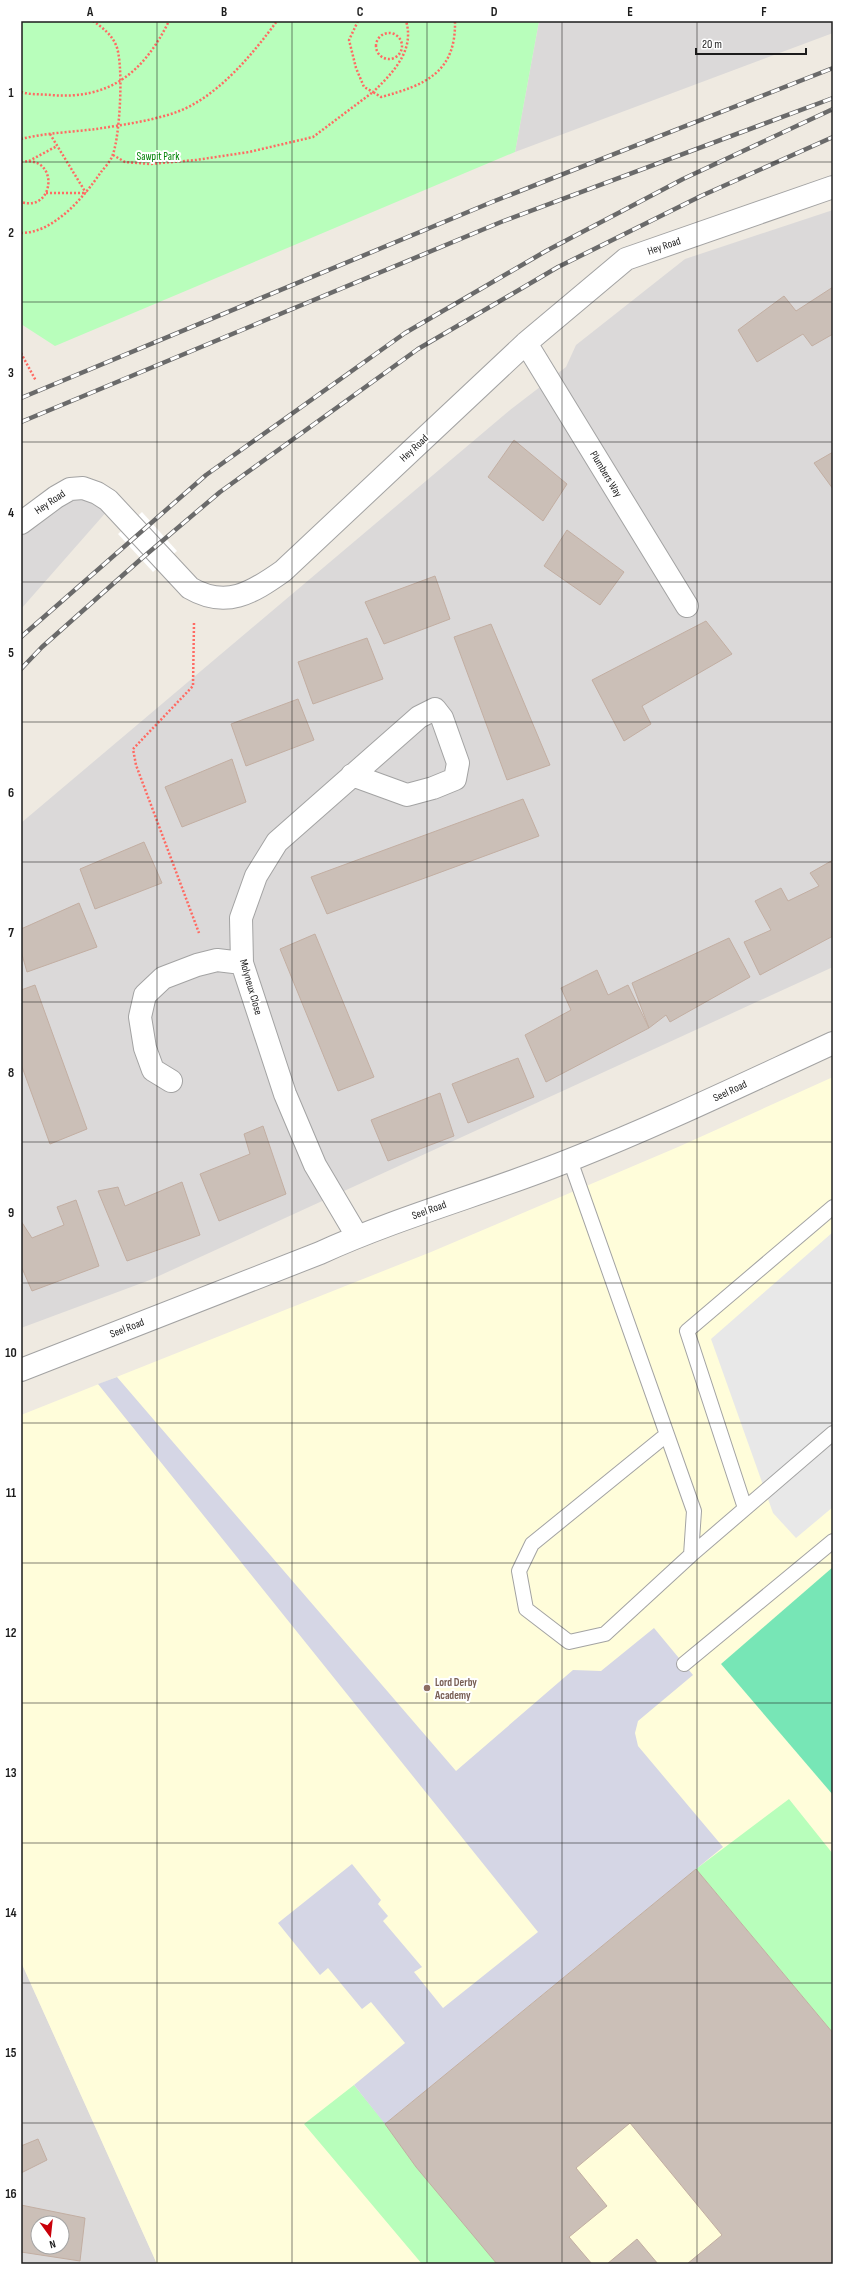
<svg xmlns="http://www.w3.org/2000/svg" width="854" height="2285" viewBox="0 0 854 2285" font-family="'Sofia Sans Condensed',sans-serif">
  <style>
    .residential { fill: #dbd9d9; fill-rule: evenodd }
    .education { fill: #fffdda }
    .park { fill: #b8febb }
    .pitch { fill: #77e6b6 }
    .parking { fill: #e8e8e8 }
    .plaza { fill: #d5d6e5 }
    .pier { fill: #fff }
    .building { fill: #cbbfb7; stroke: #c2aea2; fill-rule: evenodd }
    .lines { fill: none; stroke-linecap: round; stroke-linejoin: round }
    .service-casing { stroke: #a3a3a3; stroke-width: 16 }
    .minor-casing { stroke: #a3a3a3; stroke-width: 24 }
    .path { stroke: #ff6a62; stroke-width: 2.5; stroke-dasharray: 2 2; stroke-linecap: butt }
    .service { stroke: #fff; stroke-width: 14 }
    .minor { stroke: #fff; stroke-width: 22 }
    .rail-casing { stroke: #6a6a6a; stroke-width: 4.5 }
    .rail { stroke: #fff; stroke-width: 3; stroke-dasharray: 9; stroke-linecap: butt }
    .grid { fill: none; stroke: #1c1c1c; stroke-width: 1; stroke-opacity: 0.55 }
    .education-dot { fill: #8d6e63; stroke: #fff; stroke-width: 1.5 }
    .labels { text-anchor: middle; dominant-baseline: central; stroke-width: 4; stroke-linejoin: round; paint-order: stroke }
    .park-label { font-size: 11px; fill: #018306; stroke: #fff }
    .street-label { font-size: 11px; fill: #1c1c1c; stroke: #fff }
    .education-label { font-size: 11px; font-weight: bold; fill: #785e54; stroke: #fff; text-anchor: start }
    .neatline { fill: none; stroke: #1c1c1c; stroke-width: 1.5 }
    .grid-label { font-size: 13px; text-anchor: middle; font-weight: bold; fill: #1c1c1c }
  </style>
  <rect width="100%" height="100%" fill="#efeae1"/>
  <path class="residential" d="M539 21H833V33L515 152Z
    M833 210V967L150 1280 21 1328V823L510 410 566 367 576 345 685 259Z
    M70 489 108 510 21 609V523Z
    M21 1962 157 2264H21ZM38 2223H62V2247H38Z"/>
  <path class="education" d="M833 1077V2264H157L21 1962V1415L431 1252 678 1147Z"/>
  <path class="park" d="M21 21H539L515 152 55 346 21 324Z
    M789 1799 833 1854V2033L696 1869Z
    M354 2085 500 2264H422L304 2124Z"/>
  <path class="pitch" d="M833 1567V1795L721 1664Z"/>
  <path class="parking" d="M833 1232V1507L796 1538 773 1513 711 1339Z"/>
  <path class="plaza" d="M117 1377 456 1771 573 1670 601 1671 654 1628 693 1675 638 1721 635 1733 638 1746 723 1847 385 2124 354 2085 405 2043 371 2002 362 2009 328 1968 320 1975 278 1923 352 1864 381 1900 378 1904 388 1916 383 1921 422 1967 414 1972 443 2008 538 1932 98 1384Z"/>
  <path class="pier" d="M142 512 177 551 153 572 118 534Z"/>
  <path class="building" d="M833 287V334L812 346 803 334 757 362 738 330 784 296 796 311Z
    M514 440 567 484 543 521 488 477Z
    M833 452V489L814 463Z
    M567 530 624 572 600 605 544 566Z
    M435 576 450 619 384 644 365 602Z
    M706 621 732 654 642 706 651 724 624 741 592 680Z
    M491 624 550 765 507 780 454 637Z
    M367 638 383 679 313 704 298 662Z
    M298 699 314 740 246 766 231 724Z
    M232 759 246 802 182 827 165 787Z
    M523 799 539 836 327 914 311 877Z
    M144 842 162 883 95 909 80 869Z
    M833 860V936L760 975 744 942 771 930 755 901 781 888 788 901 819 886 810 873Z
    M79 903 97 947 27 972 21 951V929Z
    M315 934 374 1077 338 1091 280 949Z
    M729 938 750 977 670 1022 666 1015 649 1028 632 983Z
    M597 970 608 995 628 985 649 1028 546 1082 525 1035 571 1010 561 988Z
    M35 985 87 1129 50 1144 21 1064V990Z
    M518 1058 534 1097 468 1123 452 1084Z
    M440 1093 454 1136 388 1161 371 1120Z
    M263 1126 286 1194 219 1221 200 1174 250 1154 244 1134Z
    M182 1182 200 1235 127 1261 98 1191 118 1187 125 1206Z
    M76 1200 99 1266 32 1291 21 1266V1221L32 1238 64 1225 57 1207Z
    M696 1869 833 2033V2264H687L722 2235 630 2123 576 2168 607 2206 569 2237 592 2264H497L416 2167 385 2124Z
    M38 2139 47 2160 21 2173V2146Z
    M21 2205 85 2218 80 2261 21 2252ZM38 2223H62V2247H38Z
    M637 2239 658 2264H607Z"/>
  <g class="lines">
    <defs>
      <path id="service" d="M570 1160 694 1511 691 1555 605 1634 569 1642 526 1609 519 1571 532 1544 665 1436
        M745 1508 687 1331 833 1207
        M691 1555 833 1433
        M684 1664 833 1541"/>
      <path id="minor" d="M526 343 687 606
        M21 523 56 497 70 489 83 488 97 493 108 500 190 588C226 609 252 593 283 571L526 343 626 259 833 187
        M352 775 407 795 433 788 455 779 458 763 442 718 435 709 419 717 277 842 256 876 241 918 242 963 285 1094 315 1165 357 1236
        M171 1081 153 1070 145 1048 140 1017 145 995 163 978 197 965 217 960 242 963
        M21 1370 320 1253C401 1216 488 1193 570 1160 659 1125 746 1083 833 1043"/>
    </defs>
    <use href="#service" class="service-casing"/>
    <use href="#minor" class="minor-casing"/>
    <path class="path" d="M358 21 349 40 356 68 364 87 373 92C393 73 415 50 406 21
      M376 46a13 13 0 1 1 26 0a13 13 0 1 1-26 0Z
      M21 92C31 95 41 94 51 95 110 100 144 72 169 21
      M50 134 86 193
      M21 139C45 133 72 132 96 129 122 125 150 121 174 113 216 99 252 55 277 21
      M113 155 125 162 150 164 196 160 249 152 313 137 373 92 381 97C426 85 456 72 455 21
      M29 161 57 146
      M21 162C60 154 55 213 21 202
      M46 193H85
      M21 233C54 233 84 197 101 172 105 167 111 161 113 154 120 135 124 63 116 45 111 34 103 28 93 21
      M21 353 36 381
      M194 623 193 686 133 749 136 765 199 933"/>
    <use href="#service" class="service"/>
    <use href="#minor" class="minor"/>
    <defs>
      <path id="rail" d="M21 398 492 202 833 68
        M21 422 501 222 833 98
        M21 637 206 475 405 333 546 251 683 179 833 109
        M21 669 42 647 141 559 220 492 418 349 558 267 701 196 833 137"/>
    </defs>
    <use href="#rail" class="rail-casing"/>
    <use href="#rail" class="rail"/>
  </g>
  <path class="grid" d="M157 21V2264M292 21V2264M427 21V2264M562 21V2264M697 21V2264M21 162H833M21 302H833M21 442H833M21 582H833M21 722H833M21 862H833M21 1002H833M21 1142H833M21 1283H833M21 1423H833M21 1563H833M21 1703H833M21 1843H833M21 1983H833M21 2123H833"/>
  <circle class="education-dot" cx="427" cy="1688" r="4"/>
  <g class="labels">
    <g class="park-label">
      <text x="158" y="156">Sawpit Park</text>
    </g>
    <g class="street-label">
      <text transform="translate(664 246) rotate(-19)">Hey Road</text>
      <text transform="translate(414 448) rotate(-43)">Hey Road</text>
      <text transform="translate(606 474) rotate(59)">Plumbers Way</text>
      <text transform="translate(50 502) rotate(-34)">Hey Road</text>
      <text transform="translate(251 987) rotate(74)">Molyneux Close</text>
      <text transform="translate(730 1091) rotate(-25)">Seel Road</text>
      <text transform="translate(429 1210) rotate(-20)">Seel Road</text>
      <text transform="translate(127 1328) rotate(-21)">Seel Road</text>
    </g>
    <g class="education-label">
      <text x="435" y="1682">Lord Derby<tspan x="435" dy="13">Academy</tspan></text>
    </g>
  </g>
  <rect width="854" height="2285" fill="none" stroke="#ffffff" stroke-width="44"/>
  <g transform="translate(50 2235) rotate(165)"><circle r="19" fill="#ffffff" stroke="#a4a4a4"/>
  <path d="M0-3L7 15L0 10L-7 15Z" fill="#c9000a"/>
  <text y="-6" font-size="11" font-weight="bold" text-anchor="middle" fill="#1c1c1c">N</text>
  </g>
  <path d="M696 48v6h110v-6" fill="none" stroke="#1c1c1c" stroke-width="2"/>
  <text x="702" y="48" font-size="12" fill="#1c1c1c" stroke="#ffffff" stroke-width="3" paint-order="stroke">20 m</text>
  <rect x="22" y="22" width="810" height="2241" class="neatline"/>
  <g class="grid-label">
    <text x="90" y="16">A</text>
    <text x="224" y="16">B</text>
    <text x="360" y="16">C</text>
    <text x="494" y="16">D</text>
    <text x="630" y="16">E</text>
    <text x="764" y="16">F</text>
    <text x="11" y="97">1</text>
    <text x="11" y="237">2</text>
    <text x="11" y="377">3</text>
    <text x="11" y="517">4</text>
    <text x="11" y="657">5</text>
    <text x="11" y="797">6</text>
    <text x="11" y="937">7</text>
    <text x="11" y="1077">8</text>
    <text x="11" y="1217">9</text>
    <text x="11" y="1357">10</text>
    <text x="11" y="1497">11</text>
    <text x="11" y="1637">12</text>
    <text x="11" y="1777">13</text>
    <text x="11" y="1917">14</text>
    <text x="11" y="2057">15</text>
    <text x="11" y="2198">16</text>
  </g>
</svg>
